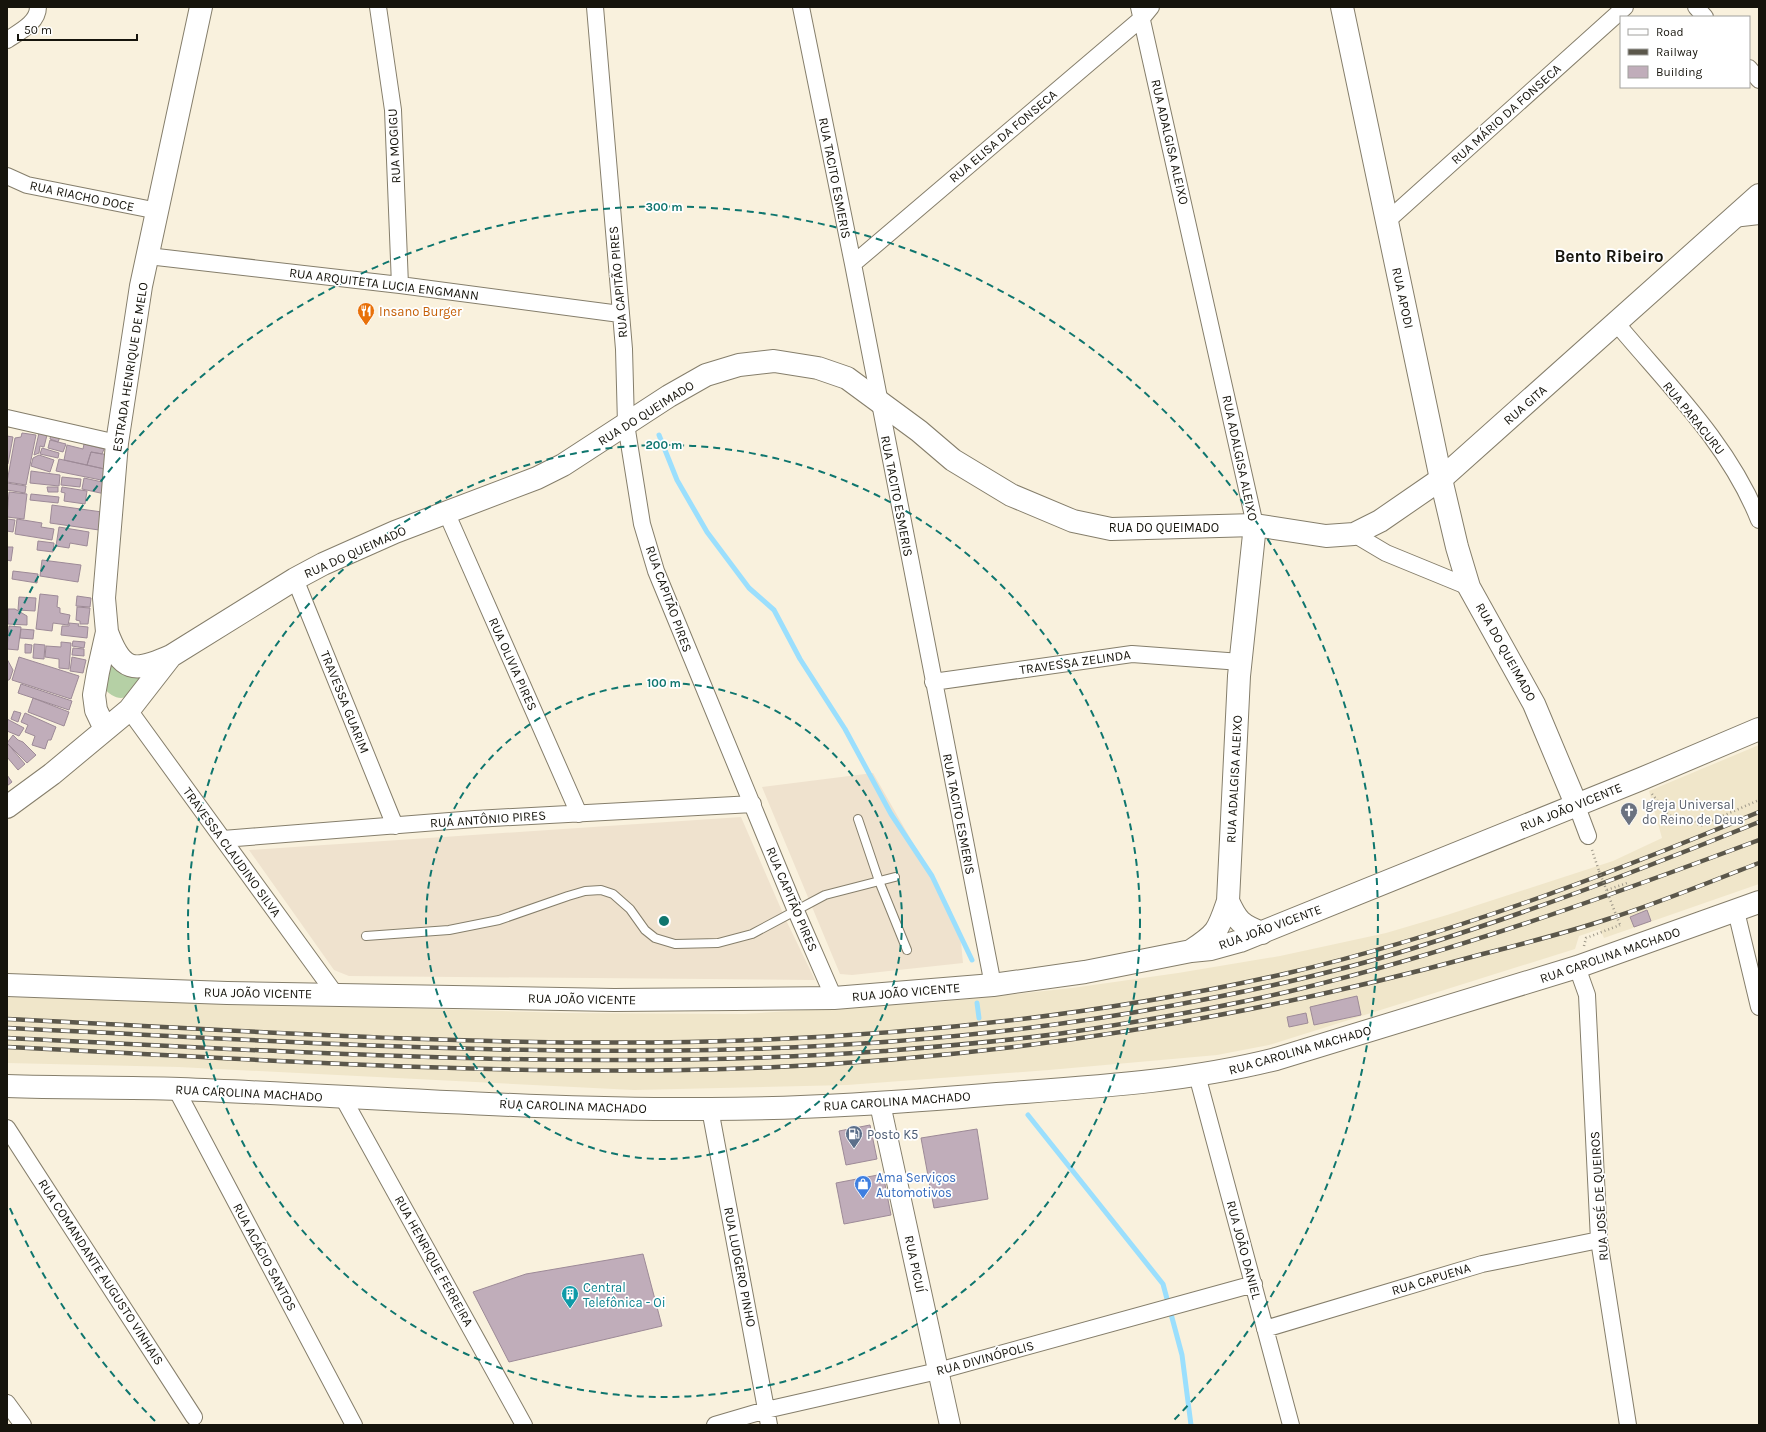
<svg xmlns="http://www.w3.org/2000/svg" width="1766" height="1432" viewBox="0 0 1766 1432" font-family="Karla,sans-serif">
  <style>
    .built { fill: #f0e6ca }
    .industrial { fill: #efe2ce }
    .green { fill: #b5d0a5 }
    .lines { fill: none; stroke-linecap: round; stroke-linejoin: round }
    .stream { stroke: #9bdffd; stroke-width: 5 }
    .building { fill: #c0adba; stroke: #9d8a97 }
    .service-casing { stroke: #857e6b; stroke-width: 10 }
    .minor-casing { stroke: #857e6b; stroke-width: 18 }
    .tertiary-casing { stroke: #857e6b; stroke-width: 22 }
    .secondary-casing { stroke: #857e6b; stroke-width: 24 }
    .primary-casing { stroke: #857e6b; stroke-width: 24 }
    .path { stroke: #9d9788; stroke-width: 2.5; stroke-dasharray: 1 3; stroke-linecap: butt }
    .service { stroke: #fff; stroke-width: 8 }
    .minor { stroke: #fff; stroke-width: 16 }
    .tertiary { stroke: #fff; stroke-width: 20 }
    .secondary { stroke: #fff; stroke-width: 22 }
    .primary { stroke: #fff; stroke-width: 22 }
    .rail-casing { stroke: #5b574b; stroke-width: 4.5 }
    .rail { stroke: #fff; stroke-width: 3; stroke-dasharray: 9; stroke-linecap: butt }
    .path-bridge { stroke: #9d9788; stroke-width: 2.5; stroke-dasharray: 1 3; stroke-linecap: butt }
    .ring { fill: none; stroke: #0f766e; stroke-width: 2; stroke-dasharray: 7 5 }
    .labels { text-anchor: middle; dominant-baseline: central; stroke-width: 3.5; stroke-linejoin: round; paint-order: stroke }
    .street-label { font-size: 13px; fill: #16140c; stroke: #fff }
    .food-label { font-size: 13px; fill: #c56008; stroke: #fff; text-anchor: start }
    .worship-label { font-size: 13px; fill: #5b616d; stroke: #fff; text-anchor: start }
    .service-label { font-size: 13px; fill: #4e5e75; stroke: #fff; text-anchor: start }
    .shop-label { font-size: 13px; fill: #366cbe; stroke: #fff; text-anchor: start }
    .culture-label { font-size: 13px; fill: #0d838f; stroke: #fff; text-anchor: start }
    .district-label { font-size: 17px; font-weight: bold; fill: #16140c; stroke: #fff }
    .centre { fill: #0f766e; stroke: #fff; stroke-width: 2 }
    .ring-label { font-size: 12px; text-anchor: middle; font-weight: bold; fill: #0f766e; stroke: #fff; stroke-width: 3.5; stroke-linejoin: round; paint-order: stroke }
  </style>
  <rect width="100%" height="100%" fill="#f9f1dd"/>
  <path class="built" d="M1759 745V884L1604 938 1600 929 1579 936 1575 949 1269 1045 1217 1055 1049 1070 847 1085 634 1090 179 1067 7 1063V997L567 1013 743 1014 940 1002 1072 988 1178 973 1280 956 1386 933 1447 915 1613 861 1662 838 1649 791Z"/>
  <path class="industrial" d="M873 773 950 908 961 942 963 963 852 975 840 974 762 787Z
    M741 817 785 918 815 980 349 976 334 970 249 850Z"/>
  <path class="green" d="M104 660 150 677C132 694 122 710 101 685Z"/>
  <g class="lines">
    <path class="stream" d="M659 435 677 480 707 532 749 588 774 610 800 659 845 729 891 814 932 876 972 960
      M977 1003 979 1018
      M1028 1115 1163 1284 1182 1355 1191 1425"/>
  </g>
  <path class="building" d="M22 433 36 435 26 485 7 482 15 438 21 437Z
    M39 433 47 435 44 447 40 446 39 453 34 455Z
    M51 434 60 437 58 442 50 439Z
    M7 436 13 437 8 464H7Z
    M50 440 66 444 63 452 48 448Z
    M84 444 104 449 102 454 91 452 87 465 64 460 67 445 83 449Z
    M42 448 59 453 58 458 40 454Z
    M91 452 109 455V470L87 465Z
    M39 455 54 460 50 472 31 466 33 458Z
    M59 459 109 470 106 481 56 471Z
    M31 471 60 475 59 486 30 483Z
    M62 477 81 479 80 487 61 485Z
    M84 478 107 483 105 494 82 489Z
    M7 483 26 486 25 493 7 490Z
    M47 487H58V492H48Z
    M62 487 87 491 85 504 64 501 65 493 61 492Z
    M9 492 27 494 24 519 7 517Z
    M31 494 59 497 58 503 30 500Z
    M52 505 102 512 99 530 50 523Z
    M7 519 15 520 13 532 7 531Z
    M17 519 42 523 41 527 54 529 52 540 15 534Z
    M59 527 89 532 87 546 70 543 69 548 56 546Z
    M38 541 54 543 53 552 37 550Z
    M7 547H13L11 561 7 560Z
    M42 560 81 565 78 582 40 576Z
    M13 571 38 574 37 583 12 579Z
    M40 594 58 596 57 607 60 608V613L70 615 68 625 53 623 52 631 36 629Z
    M77 596 91 598 90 607 76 606Z
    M19 597 36 598 35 611 18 610Z
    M77 607 90 608 88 624H80V621L76 620Z
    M8 609H15L27 616V625L8 624Z
    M69 623 79 624 78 626 88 627 87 638 61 635 62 626H69Z
    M9 626 21 627 18 650 7 649Z
    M21 629 34 630 33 639 20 638Z
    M73 641 85 642 84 648 72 646Z
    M61 642 71 643 69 669 59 668V659L45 657 46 646 61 647Z
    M25 644 32 645 31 653H25Z
    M34 644 45 645 44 659 33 658Z
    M73 648 84 649V656L72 655Z
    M19 657 79 676 71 699 12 680Z
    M72 657 86 660 83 673 70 671Z
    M7 659 13 670 10 679 7 681Z
    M21 684 72 701 69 710 18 693Z
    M33 698 69 712 64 726 28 712Z
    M14 711 21 713 18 722 11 719Z
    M25 713 56 727 51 740H48L45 749 32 745 35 736 25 732 28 725 21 722Z
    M7 719 24 728 19 736 7 731Z
    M13 735 18 740 23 742 36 755 27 763 7 743Z
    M7 743 25 764 18 770 7 757Z
    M7 775 12 782 7 786Z
    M1647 910 1651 921 1634 927 1630 917Z
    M1357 996 1361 1015 1314 1025 1310 1007Z
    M1306 1013 1308 1023 1289 1027 1287 1017Z
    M870 1125 877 1159 846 1165 839 1131Z
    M977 1129 988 1199 934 1208 921 1138Z
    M883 1174 891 1215 844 1224 836 1183Z
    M643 1254 662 1326 509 1362 473 1292 526 1274Z"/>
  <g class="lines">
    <defs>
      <path id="service" d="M858 819 879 881 907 950
        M366 936 449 930 499 920 568 896 585 891 601 890 613 894 630 909 645 930 655 938 675 944 718 943 752 934 825 895 895 877"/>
      <path id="minor" d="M378 7 393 110 400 285
        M595 7 624 349 626 424 642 524 656 571 796 911 834 998
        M801 7 853 264 993 985
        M1139 7 1255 525
        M1696 7 1705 17
        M7 40C19 32 38 23 38 7
        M1749 68 1759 80
        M7 176 27 185 158 211
        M1733 219 1759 216
        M1387 221 1625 7
        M148 256 400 285 620 314
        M853 264 1142 18 1151 7
        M1617 324C1668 385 1729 444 1759 520
        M7 418 117 443
        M447 514 579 814
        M1354 534 1386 553 1469 587
        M295 579 395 826
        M933 682 1132 654 1241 662
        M129 710 336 995
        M1576 804 1588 836
        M223 839 475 819 753 804
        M1736 911 1759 1007
        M1577 967 1587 995 1599 1240 1628 1425
        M1197 1075 1291 1425
        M176 1089 354 1425
        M343 1098 524 1425
        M710 1109 769 1425
        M7 1128 194 1417
        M1265 1329 1482 1264 1599 1240
        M7 1403 23 1425
        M715 1425 766 1410 938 1371 1254 1284"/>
      <path id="tertiary" d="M880 1104 950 1425"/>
      <path id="secondary" d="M1342 7 1441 479 1457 547 1469 587 1534 704 1576 804
        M107 632C122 672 133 673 171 656
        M105 729 96 710 94 695 98 672 107 632 104 598 117 443 141 286 201 7
        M7 807 52 774 129 710 171 656 295 579 323 564 395 532 537 478 563 465 669 396 706 375 739 365 774 361 818 368 847 378 919 431 953 460 1011 495 1073 521 1111 529 1255 525
        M7 1086C64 1088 122 1087 180 1089 356 1096 533 1110 710 1109 806 1109 901 1102 997 1094 1091 1087 1185 1082 1276 1059L1577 967 1759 902"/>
      <path id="primary" d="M1228 901C1237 921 1241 925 1262 933
        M1192 950C1218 933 1218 930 1228 901L1239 676 1255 525 1326 536 1354 534 1380 521 1441 479 1759 195
        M7 985 227 993 614 1000 834 998 993 985 1085 972 1191 951 1211 949 1240 941 1641 779 1759 729"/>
    </defs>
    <use href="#service" class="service-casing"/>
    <use href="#minor" class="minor-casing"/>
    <use href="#tertiary" class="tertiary-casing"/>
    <use href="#secondary" class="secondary-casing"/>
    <use href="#primary" class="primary-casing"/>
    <path class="path" d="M1652 794 1667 813 1679 822 1694 820 1700 826 1759 800
      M1592 850 1599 871
      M1607 890 1627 883
      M1584 946 1586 938 1620 925"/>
    <use href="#service" class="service"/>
    <use href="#minor" class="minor"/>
    <use href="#tertiary" class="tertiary"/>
    <use href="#secondary" class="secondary"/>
    <use href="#primary" class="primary"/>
    <defs>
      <path id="rail" d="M7 1019C234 1030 461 1046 688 1042 888 1038 1089 1018 1284 974 1447 936 1605 876 1759 812
        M7 1028C394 1046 786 1078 1170 1006 1252 991 1334 973 1414 948 1531 912 1645 868 1759 822
        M7 1038C299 1052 592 1072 884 1051 946 1046 1009 1041 1071 1032 1144 1021 1218 1008 1291 991 1451 953 1606 897 1759 840
        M7 1047C233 1058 459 1074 685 1070 954 1065 1220 1026 1479 955 1522 944 1566 933 1608 919 1659 903 1709 882 1759 863"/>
    </defs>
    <use href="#rail" class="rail-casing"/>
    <use href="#rail" class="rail"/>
    <path class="path-bridge" d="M1599 871 1620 925"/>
  </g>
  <g class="ring">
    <circle cx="664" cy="921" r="238"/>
    <circle cx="664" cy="921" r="476"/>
    <path d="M155 1421A714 714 0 0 1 9 1206M9 636A714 714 0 1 1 1173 1421"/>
  </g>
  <defs>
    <symbol id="restaurant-pin" viewBox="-11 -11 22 30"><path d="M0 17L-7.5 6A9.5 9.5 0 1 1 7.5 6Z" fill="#e8710a" stroke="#fff"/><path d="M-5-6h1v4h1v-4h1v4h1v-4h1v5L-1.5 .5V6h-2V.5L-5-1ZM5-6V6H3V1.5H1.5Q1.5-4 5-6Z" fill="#fff"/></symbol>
    <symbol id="church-pin" viewBox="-11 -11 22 30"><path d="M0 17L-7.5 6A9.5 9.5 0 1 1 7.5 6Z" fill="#6b7280" stroke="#fff"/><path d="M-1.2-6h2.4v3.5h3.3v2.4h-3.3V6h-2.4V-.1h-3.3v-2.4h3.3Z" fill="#fff"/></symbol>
    <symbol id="fuel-pin" viewBox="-11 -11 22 30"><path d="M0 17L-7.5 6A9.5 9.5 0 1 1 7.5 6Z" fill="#5c6f8a" stroke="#fff"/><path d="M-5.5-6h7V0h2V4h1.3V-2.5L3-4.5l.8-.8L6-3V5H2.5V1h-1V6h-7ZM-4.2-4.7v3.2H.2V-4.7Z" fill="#fff"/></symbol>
    <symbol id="shop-pin" viewBox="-11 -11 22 30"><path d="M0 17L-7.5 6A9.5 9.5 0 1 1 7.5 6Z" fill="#3f7fe0" stroke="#fff"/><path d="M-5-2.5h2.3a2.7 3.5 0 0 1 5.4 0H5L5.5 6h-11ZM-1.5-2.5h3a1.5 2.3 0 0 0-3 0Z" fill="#fff"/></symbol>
    <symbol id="building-pin" viewBox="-11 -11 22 30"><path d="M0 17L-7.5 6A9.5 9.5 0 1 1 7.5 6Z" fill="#0f9aa8" stroke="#fff"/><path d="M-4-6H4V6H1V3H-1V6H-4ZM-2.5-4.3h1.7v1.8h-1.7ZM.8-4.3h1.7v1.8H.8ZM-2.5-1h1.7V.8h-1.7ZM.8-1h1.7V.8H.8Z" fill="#fff"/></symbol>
  </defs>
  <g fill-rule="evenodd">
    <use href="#restaurant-pin" x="356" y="301" width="20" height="27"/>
    <use href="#church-pin" x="1619" y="801" width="20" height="27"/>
    <use href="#fuel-pin" x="844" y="1124" width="20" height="27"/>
    <use href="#shop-pin" x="853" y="1174" width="20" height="27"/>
    <use href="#building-pin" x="560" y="1284" width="20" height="27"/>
  </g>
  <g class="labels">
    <g class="street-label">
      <text transform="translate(1506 114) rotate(-42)">RUA MÁRIO DA FONSECA</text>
      <text transform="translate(1003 136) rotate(-40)">RUA ELISA DA FONSECA</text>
      <text transform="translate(1170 142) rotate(77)">RUA ADALGISA ALEIXO</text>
      <text transform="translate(394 146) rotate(-93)">RUA MOGIGU</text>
      <text transform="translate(835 178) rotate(79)">RUA TACITO ESMERIS</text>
      <text transform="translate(82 196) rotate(12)">RUA RIACHO DOCE</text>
      <text transform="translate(618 282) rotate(-95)">RUA CAPITÃO PIRES</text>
      <text transform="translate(384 284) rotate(7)">RUA ARQUITETA LUCIA ENGMANN</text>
      <text transform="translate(1403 298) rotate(78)">RUA APODI</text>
      <text transform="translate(130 367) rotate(-81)">ESTRADA HENRIQUE DE MELO</text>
      <text transform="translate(1525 405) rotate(-41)">RUA GITA</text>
      <text transform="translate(646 413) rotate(-32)">RUA DO QUEIMADO</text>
      <text transform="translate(1694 418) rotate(51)">RUA PARACURU</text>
      <text transform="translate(1240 458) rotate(78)">RUA ADALGISA ALEIXO</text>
      <text transform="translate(897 496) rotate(79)">RUA TACITO ESMERIS</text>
      <text x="1164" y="527">RUA DO QUEIMADO</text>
      <text transform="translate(355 552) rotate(-24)">RUA DO QUEIMADO</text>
      <text transform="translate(669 599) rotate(70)">RUA CAPITÃO PIRES</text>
      <text transform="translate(1506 652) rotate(61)">RUA DO QUEIMADO</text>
      <text transform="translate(1075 662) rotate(-8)">TRAVESSA ZELINDA</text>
      <text transform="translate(513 664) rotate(66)">RUA OLIVIA PIRES</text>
      <text transform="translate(345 702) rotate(68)">TRAVESSA GUARIM</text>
      <text transform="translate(1234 779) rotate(-87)">RUA ADALGISA ALEIXO</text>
      <text transform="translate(1571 807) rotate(-22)">RUA JOÃO VICENTE</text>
      <text transform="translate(959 814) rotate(79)">RUA TACITO ESMERIS</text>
      <text transform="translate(488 819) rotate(-4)">RUA ANTÔNIO PIRES</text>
      <text transform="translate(232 852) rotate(54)">TRAVESSA CLAUDINO SILVA</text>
      <text transform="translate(792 899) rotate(67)">RUA CAPITÃO PIRES</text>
      <text transform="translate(1270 927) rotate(-20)">RUA JOÃO VICENTE</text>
      <text transform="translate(1610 955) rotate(-19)">RUA CAROLINA MACHADO</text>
      <text transform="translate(906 992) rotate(-5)">RUA JOÃO VICENTE</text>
      <text transform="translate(258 993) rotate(1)">RUA JOÃO VICENTE</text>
      <text transform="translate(582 999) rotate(1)">RUA JOÃO VICENTE</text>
      <text transform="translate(1300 1050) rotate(-16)">RUA CAROLINA MACHADO</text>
      <text transform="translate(249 1093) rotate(3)">RUA CAROLINA MACHADO</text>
      <text transform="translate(897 1101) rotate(-4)">RUA CAROLINA MACHADO</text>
      <text transform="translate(573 1106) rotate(2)">RUA CAROLINA MACHADO</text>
      <text transform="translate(1599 1196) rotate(-94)">RUA JOSÉ DE QUEIROS</text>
      <text transform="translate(1244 1250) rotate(75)">RUA JOÃO DANIEL</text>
      <text transform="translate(265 1257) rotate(62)">RUA ACÁCIO SANTOS</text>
      <text transform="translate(434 1261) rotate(61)">RUA HENRIQUE FERREIRA</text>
      <text transform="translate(915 1264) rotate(78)">RUA PICUÍ</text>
      <text transform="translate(740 1267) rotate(79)">RUA LUDGERO PINHO</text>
      <text transform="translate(101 1272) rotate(57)">RUA COMANDANTE AUGUSTO VINHAIS</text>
      <text transform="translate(1431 1279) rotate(-17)">RUA CAPUENA</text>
      <text transform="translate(985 1358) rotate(-15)">RUA DIVINÓPOLIS</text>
    </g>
    <g class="food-label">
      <text x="379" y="311">Insano Burger</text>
    </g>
    <g class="worship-label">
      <text x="1642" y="804">Igreja Universal<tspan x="1642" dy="15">do Reino de Deus</tspan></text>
    </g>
    <g class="service-label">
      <text x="867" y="1134">Posto K5</text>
    </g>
    <g class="shop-label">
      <text x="876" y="1177">Ama Serviços<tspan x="876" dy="15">Automotivos</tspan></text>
    </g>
    <g class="culture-label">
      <text x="583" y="1287">Central<tspan x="583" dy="15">Telefônica - Oi</tspan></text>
    </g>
    <g class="district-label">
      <text x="1609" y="256">Bento Ribeiro</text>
    </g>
  </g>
  <circle cx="664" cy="921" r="6" class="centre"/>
  <g class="ring-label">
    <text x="664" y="211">300 m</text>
    <text x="664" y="449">200 m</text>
    <text x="664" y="687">100 m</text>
  </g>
  <rect width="1766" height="1432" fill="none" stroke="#16140c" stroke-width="16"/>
  <rect x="1620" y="16" width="130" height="72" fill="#ffffff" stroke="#a2a19e"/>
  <rect x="1628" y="29" width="20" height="6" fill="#ffffff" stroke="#a2a19e"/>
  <text x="1656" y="36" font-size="12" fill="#16140c">Road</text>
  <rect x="1628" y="49" width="20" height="6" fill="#5b574b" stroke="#a2a19e"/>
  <text x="1656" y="56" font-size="12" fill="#16140c">Railway</text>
  <rect x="1628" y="66" width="20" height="12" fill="#c0adba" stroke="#a2a19e"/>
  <text x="1656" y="76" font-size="12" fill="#16140c">Building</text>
  <path d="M18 34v6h119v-6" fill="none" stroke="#16140c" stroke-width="2"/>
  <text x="24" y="34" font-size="12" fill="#16140c" stroke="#ffffff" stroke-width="3" paint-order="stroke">50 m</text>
</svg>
